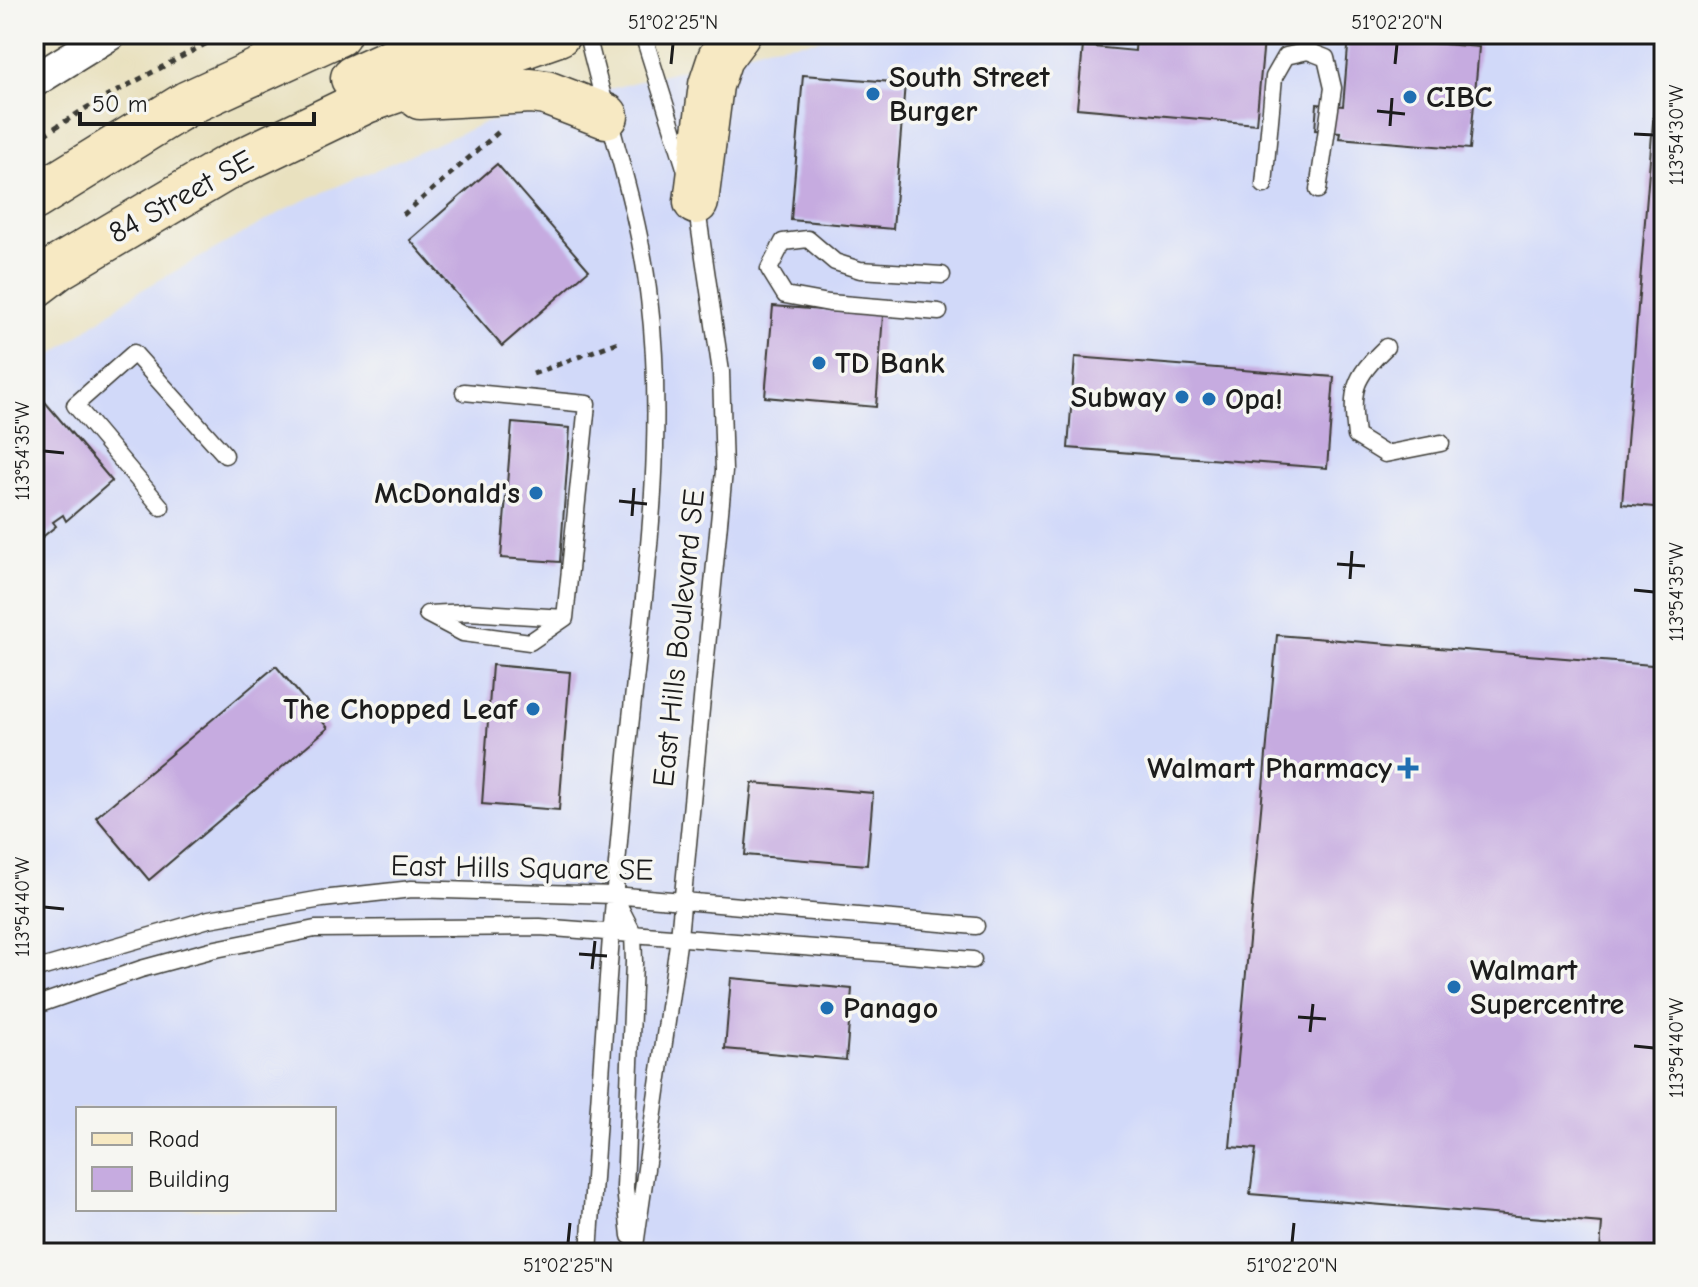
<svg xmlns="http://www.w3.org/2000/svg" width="1698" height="1287" viewBox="0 0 1698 1287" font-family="'Comic Neue',sans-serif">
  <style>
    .built { fill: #d1d9f9; fill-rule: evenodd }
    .building { fill: #c6abe0 }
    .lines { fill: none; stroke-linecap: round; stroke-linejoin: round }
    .lane-casing { stroke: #3b3a34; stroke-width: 19 }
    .street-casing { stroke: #3b3a34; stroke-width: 35 }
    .secondary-casing { stroke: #3b3a34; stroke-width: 47 }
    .path { stroke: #3b3a34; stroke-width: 5; stroke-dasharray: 6 6; stroke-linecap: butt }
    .lane { stroke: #fff; stroke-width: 16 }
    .street { stroke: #fff; stroke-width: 32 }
    .secondary { stroke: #f7e9c3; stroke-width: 44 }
    .ticks { fill: none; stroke: #1c1c1c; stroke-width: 3 }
    .poi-dot { fill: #1f6fb2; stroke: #f6f6f2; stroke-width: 3 }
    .labels { text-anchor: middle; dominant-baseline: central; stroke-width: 7; stroke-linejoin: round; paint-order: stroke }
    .poi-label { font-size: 30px; font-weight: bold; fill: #1c1c1c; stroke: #f6f6f2; text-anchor: start }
    .street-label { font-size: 30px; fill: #1c1c1c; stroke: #f6f6f2 }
    .neatline { fill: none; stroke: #1c1c1c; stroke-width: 3 }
    .ticks-label { font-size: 20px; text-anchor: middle; fill: #1c1c1c }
  </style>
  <rect width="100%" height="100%" fill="#f6f6f2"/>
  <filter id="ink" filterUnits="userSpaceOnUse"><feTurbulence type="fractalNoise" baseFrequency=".0125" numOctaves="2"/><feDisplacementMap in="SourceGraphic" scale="16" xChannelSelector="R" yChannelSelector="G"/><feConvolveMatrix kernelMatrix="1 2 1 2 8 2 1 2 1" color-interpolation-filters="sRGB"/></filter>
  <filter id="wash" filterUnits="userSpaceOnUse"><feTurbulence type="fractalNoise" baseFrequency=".006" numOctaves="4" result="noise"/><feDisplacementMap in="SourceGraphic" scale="32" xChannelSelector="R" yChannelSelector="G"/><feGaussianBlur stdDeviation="1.8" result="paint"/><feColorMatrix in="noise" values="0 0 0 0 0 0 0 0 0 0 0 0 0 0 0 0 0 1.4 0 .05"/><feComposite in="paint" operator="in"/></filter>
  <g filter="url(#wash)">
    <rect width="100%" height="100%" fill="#e9e1bf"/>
    <path class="built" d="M864 34H1593L1664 40V1253H34V368L138 292 294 205 484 123 765 47ZM78 1109H334V1209H78Z"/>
    <g id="blocks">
      <path class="building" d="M1136 34H1200L1264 40 1256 124 1077 108 1083 46 1135 51Z
        M1349 36 1479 47 1470 149 1339 138 1340 132 1315 130 1317 104 1343 106Z
        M1657 73H1664V508L1622 504Z
        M803 75 905 83 893 229 791 220Z
        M497 164 589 270 502 346 410 240Z
        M773 306 883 315 876 407 765 397Z
        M1075 357 1334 377 1327 468 1068 448Z
        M34 389 112 481 66 521 63 515 53 522 56 526 34 544Z
        M512 423 570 428 560 562 501 558Z
        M1277 635 1664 666V1253H1600L1602 1223 1250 1194 1256 1149 1230 1147Z
        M492 665 570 672 559 810 482 804Z
        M276 666 328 728 149 880 96 817Z
        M752 783 873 793 867 865 745 855Z
        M731 978 852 989 846 1060 725 1049Z"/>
    </g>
  </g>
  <g filter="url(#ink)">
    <use href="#blocks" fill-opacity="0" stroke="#3b3a34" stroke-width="2"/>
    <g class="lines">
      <defs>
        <path id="lane" d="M587 34C607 122 639 208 649 298 668 453 641 612 626 766 610 928 600 1091 589 1253
          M643 34 687 174
          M1264 185 1274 77 1286 56 1308 51 1326 58 1333 88 1318 190
          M939 312 829 303 785 295 769 269 783 242 808 239 835 262 860 270 942 275
          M1386 347C1352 379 1351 391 1356 436L1385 454 1441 443
          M161 507 75 405 134 353 225 455
          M427 614 463 633 530 642 565 618 587 404 464 392
          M428 614 468 612 565 618
          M614 896 633 933 634 962 625 1188 630 1236
          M34 970 209 919 322 899 412 889 613 895 976 926
          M34 1006 141 969 211 950 315 929 540 927 973 960
          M634 1253 679 937 724 471 721 372 696 203"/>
        <path id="street" d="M34 81 110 34"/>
        <path id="secondary" d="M353 78 451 34
          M420 97 531 91 546 93 606 116
          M34 198 188 103 338 34
          M696 202 711 85 720 58 738 34
          M34 286 59 267 225 169 366 101 558 34"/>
      </defs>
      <use href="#lane" class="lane-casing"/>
      <use href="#street" class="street-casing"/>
      <use href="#secondary" class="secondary-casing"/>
      <path class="path" d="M34 141 91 105 224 34
        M403 215 501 130
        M533 374 618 342"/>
      <use href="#lane" class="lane"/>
      <use href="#street" class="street"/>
      <use href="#secondary" class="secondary"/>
    </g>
  </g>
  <path class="ticks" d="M671 64 673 44M1395 64 1397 44M1377 111 1405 114M1390 126 1392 98M1634 134 1654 135M44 451 64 453M619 501 647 504M632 516 634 488M1337 564 1365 566M1350 579 1352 551M1634 590 1654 592M44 907 64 909M579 954 607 956M592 969 595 941M1298 1017 1326 1019M1310 1032 1313 1004M1634 1046 1654 1048M568 1243 570 1223M1292 1243 1294 1223"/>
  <g class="poi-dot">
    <circle cx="873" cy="94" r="8"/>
    <circle cx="1410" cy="97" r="8"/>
    <circle cx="819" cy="363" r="8"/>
    <circle cx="1182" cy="397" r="8"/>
    <circle cx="1209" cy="399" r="8"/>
    <circle cx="536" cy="493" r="8"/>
    <circle cx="533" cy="709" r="8"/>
    <path d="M1404 756h8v8h8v8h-8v8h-8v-8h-8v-8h8z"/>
    <circle cx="1454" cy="987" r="8"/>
    <circle cx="827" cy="1008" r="8"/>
  </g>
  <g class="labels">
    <g class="poi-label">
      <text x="889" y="77">South Street<tspan x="889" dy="34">Burger</tspan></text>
      <text x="1426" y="97">CIBC</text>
      <text x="835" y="363">TD Bank</text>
      <text x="1166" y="397" text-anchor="end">Subway</text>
      <text x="1225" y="399">Opa!</text>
      <text x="520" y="493" text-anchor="end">McDonald's</text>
      <text x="517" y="709" text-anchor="end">The Chopped Leaf</text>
      <text x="1392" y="768" text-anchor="end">Walmart Pharmacy</text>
      <text x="1470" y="970">Walmart<tspan x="1470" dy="34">Supercentre</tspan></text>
      <text x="843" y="1008">Panago</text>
    </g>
    <g class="street-label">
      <text transform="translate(181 197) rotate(-29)">84 Street SE</text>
      <text transform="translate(679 638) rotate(-84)">East Hills Boulevard SE</text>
      <text transform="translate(522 868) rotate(1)">East Hills Square SE</text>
    </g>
  </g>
  <rect width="1698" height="1287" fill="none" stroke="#f6f6f2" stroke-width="88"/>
  <rect x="76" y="1107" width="260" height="104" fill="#f6f6f2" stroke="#9f9f9c" stroke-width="2"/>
  <rect x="92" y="1133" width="40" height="12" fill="#f7e9c3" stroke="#9f9f9c" stroke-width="2"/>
  <text x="148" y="1147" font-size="24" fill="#1c1c1c">Road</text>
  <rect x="92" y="1167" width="40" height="24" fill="#c6abe0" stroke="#9f9f9c" stroke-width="2"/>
  <text x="148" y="1187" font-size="24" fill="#1c1c1c">Building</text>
  <path d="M80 112v12h234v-12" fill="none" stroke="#1c1c1c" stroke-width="4"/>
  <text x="92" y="112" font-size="24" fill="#1c1c1c" stroke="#f6f6f2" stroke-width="6" paint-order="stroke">50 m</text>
  <rect x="44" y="44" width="1610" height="1199" class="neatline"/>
  <g class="ticks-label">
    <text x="673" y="29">51°02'25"N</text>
    <text x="1397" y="29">51°02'20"N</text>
    <text transform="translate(1676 135) rotate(-90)" y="7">113°54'30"W</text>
    <text transform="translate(22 451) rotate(-90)" y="7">113°54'35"W</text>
    <text transform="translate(1676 592) rotate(-90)" y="7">113°54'35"W</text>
    <text transform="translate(22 907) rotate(-90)" y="7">113°54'40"W</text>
    <text transform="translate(1676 1048) rotate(-90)" y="7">113°54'40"W</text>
    <text x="568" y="1272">51°02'25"N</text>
    <text x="1292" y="1272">51°02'20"N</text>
  </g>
</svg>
